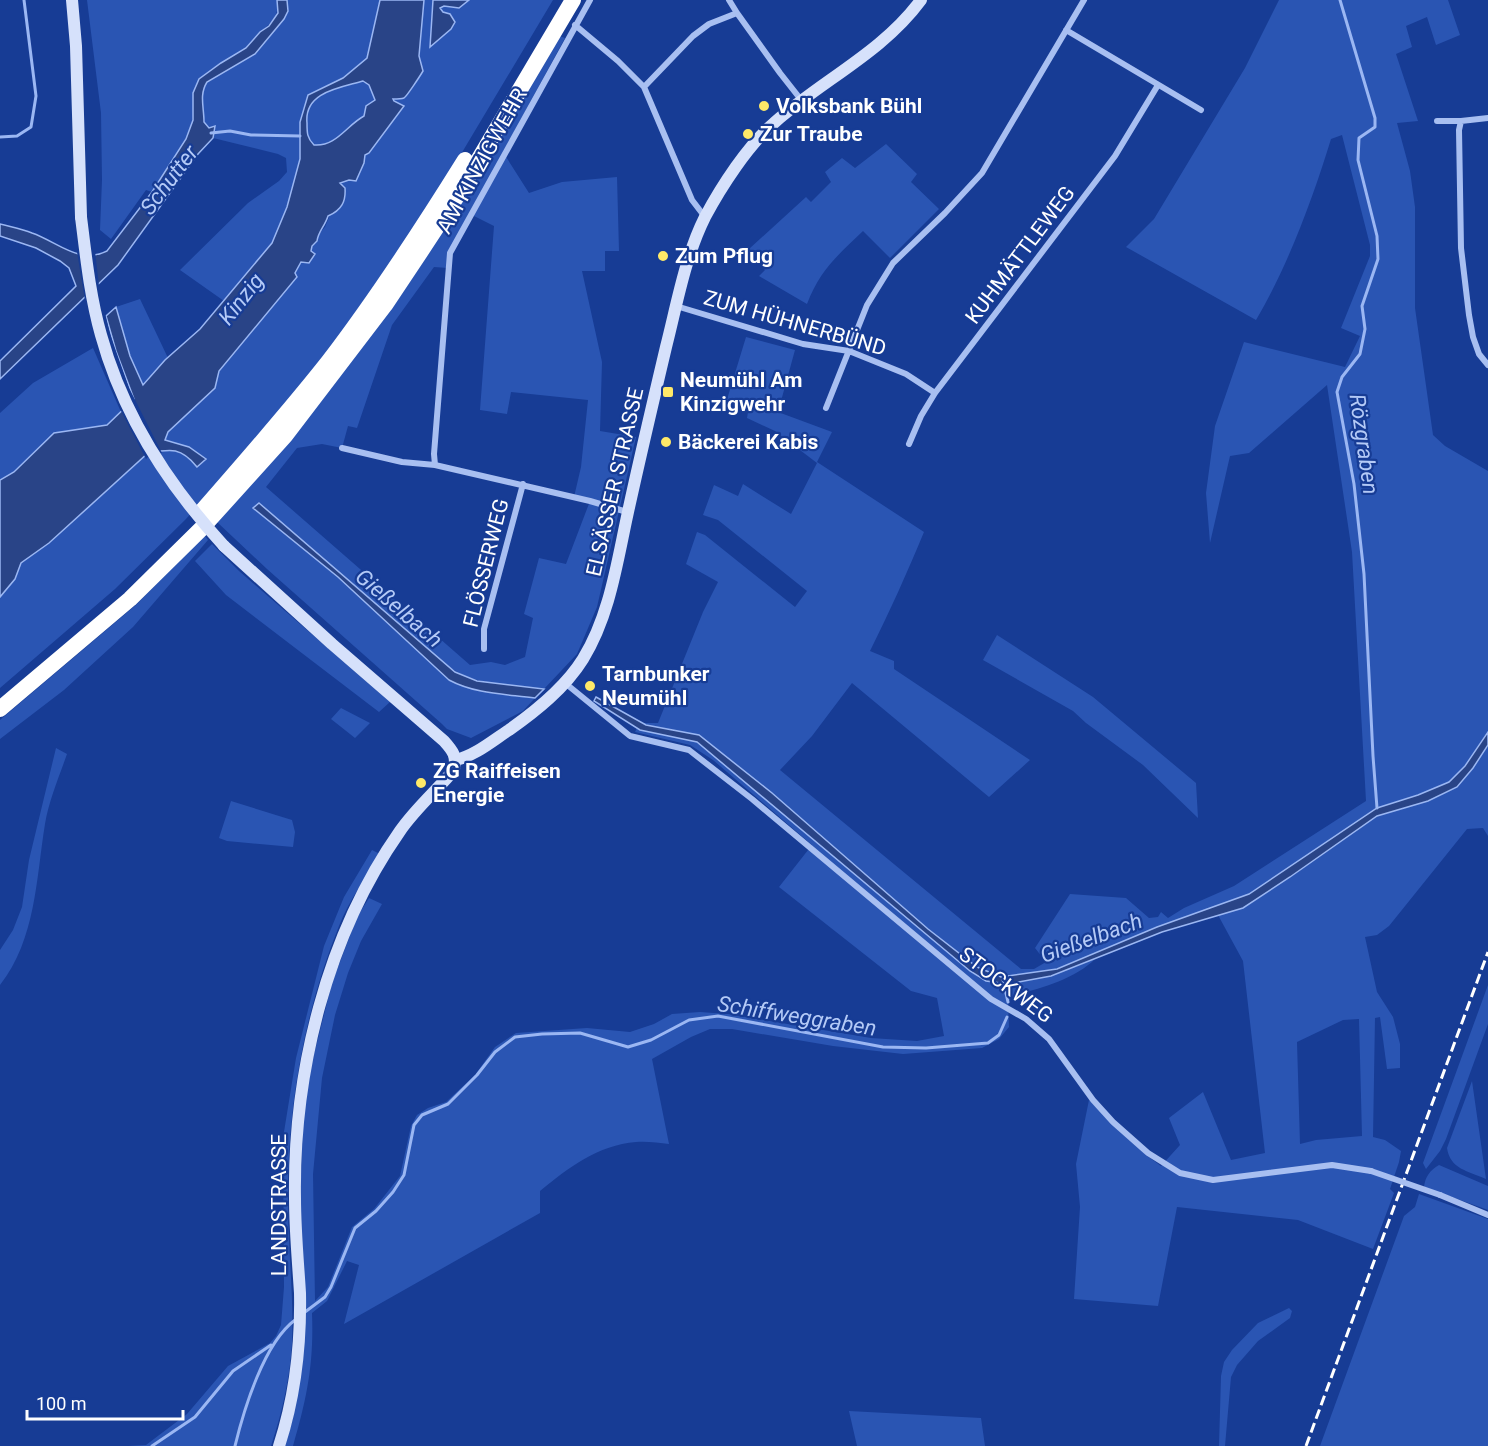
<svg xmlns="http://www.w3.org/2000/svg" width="1488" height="1446" viewBox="0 0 1488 1446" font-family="Roboto,sans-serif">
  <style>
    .green { fill: #2a55b3; fill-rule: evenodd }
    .water { fill: #294487; stroke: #9bb7f3; stroke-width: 1.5; fill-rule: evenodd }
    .pier { fill: #173c95 }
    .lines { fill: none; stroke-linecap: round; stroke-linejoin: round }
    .stream { stroke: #9bb7f3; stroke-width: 3 }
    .street { stroke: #a8bff1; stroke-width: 6 }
    .secondary { stroke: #d6e1fb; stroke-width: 12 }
    .highway { stroke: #fff; stroke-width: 16 }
    .rail { stroke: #fff; stroke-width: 3; stroke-dasharray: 10 4.5; stroke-linecap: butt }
    .street-bridge { stroke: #a8bff1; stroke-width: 6 }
    .secondary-bridge { stroke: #d6e1fb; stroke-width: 12 }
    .poi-dot { fill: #ffe968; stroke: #173c95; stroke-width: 2 }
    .labels { text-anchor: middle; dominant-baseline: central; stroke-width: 4.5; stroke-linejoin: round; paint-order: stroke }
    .poi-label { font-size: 21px; font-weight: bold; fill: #fff; stroke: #173c95; text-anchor: start }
    .street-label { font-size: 21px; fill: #fff; stroke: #173c95 }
    .water-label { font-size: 22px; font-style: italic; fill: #b4caf7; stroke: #173c95 }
  </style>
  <rect width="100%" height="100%" fill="#173c95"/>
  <path class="green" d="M87 0H277C280 17 270 23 259 34 254 38 251 44 246 48 232 59 212 65 200 79 189 93 196 113 190 128 182 151 165 171 152 192L146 190 111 239 100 230 102 180 101 113Z
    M287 0H380L367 58 343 78 308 95 300 122V159L287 207 272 243 224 301 180 270 248 203 279 181 287 172 286 158 278 154 213 138 214 127 209 129 204 122C204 107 199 95 207 82L255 54 284 19 288 11Z
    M424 0H433L430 47 439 40 442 12 440 8 444 6 459 8 469 0H553L436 196 323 359 266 429 186 519 115 589 0 688V597L15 579 21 563 49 543 148 453C171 449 181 447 197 467L205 460 174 442 164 440 168 432 215 389 219 371 296 277 295 274 301 262 315 254 311 251 312 246 317 241 318 235 325 227 342 186 340 183C352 179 364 168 365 155L404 107 394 101 393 99C397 99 401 99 404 98 406 96 420 76 423 71L419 56Z
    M1279 0H1448L1460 35 1436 45 1427 17 1406 26 1412 47 1396 54 1418 121 1397 123 1410 171 1415 207V308L1433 435 1445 446 1488 471V732L1465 766 1449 782 1418 795 1385 805 1249 894 1157 927 1057 969 1001 977 977 967 928 929 772 793 699 735 659 729 641 723H658L703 612 718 582 686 564 697 532 705 535 795 607 807 591 718 520 703 515 714 485 738 496 743 484 791 514 817 463 775 431 747 418 748 412 725 406 746 337 795 350 778 412 832 432 817 462 924 532C907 573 890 611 870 651L894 661V669L1030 760 989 797 852 683 812 736 780 770 1021 969H1034L1046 962 1035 948 1070 894 1126 898 1149 918 1158 917 1161 912 1168 918 1184 908 1234 886 1366 801 1352 552 1327 385 1249 453 1230 456 1210 543 1206 493 1215 426 1244 342 1345 367 1360 336 1341 328 1370 256V245L1342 135 1331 139C1313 198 1287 268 1256 320L1126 247 1154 219 1245 68Z
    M559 36 565 38 503 152 529 193 562 182 617 177 619 251H605V271H582L602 362 600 431 636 437 597 607 577 654 544 689C510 685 473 686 445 664L259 503 254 509 338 577 449 680C475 694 506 694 535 698L523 711 471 738 447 729 442 724 267 569 217 522ZM472 215 494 226 480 410 507 414 511 392 588 400 581 467 574 497 590 501 566 564 539 558 524 614 533 618 525 657 505 665 491 662 470 665 266 487 297 448 322 444 342 448 348 426 357 428 392 325 434 267 448 268 450 253Z
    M363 81 369 85 375 100 366 106 364 116C347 125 336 147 314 145 307 138 307 133 307 123 304 92 339 88 363 81Z
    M886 144 917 174 911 182 939 209 890 258 863 231C837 256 820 270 807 304L759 276 765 270 749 249 806 197 811 202 831 182 825 172 842 158 855 168Z
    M140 299 168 358 142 386 130 356 116 307Z
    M93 348 121 412 107 425 54 433 14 472 0 480V413L33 383Z
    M204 535 208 540 133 627 64 690 0 739V720L137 604Z
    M212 544 239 571 390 702 379 712 226 595 195 561Z
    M997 635 1093 697 1196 783 1198 818 1143 765 1086 723 1073 711 983 660Z
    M341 708 370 723 355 738 331 719Z
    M637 728 697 742 979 978C1013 992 1063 972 1095 959 1076 978 1041 989 1014 995L1008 1002 1009 1027 999 1039 982 1048 903 1054 833 1046 732 1029H710L691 1037 652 1059 669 1144C659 1143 647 1141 636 1142 598 1145 568 1168 540 1191V1213L344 1324 359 1265 347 1261 327 1301 312 1313C314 1364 307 1398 293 1446H285L293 1418 303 1118 311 1066 332 983 357 917 369 898 382 904 361 941 348 973 335 1015 322 1078 313 1174 315 1301 328 1287 352 1227 374 1209 400 1176 411 1126 417 1115 428 1108 446 1102 475 1075 495 1047 516 1033 587 1028 630 1032 654 1024 672 1014 700 1012 728 1014 871 1038 917 1041 944 1036 937 998 911 991 779 887 812 845 713 760 690 745 635 732Z
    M1488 745V836L1483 828 1467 829 1389 926 1377 935 1365 937 1377 992 1393 1017 1400 1044V1068L1387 1069 1380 1017 1375 1018 1373 1137 1385 1140 1401 1151 1399 1162 1390 1189 1394 1193 1373 1249 1298 1220 1177 1207 1158 1306 1074 1299 1080 1207 1076 1164 1089 1100 1146 1155 1161 1166 1180 1145 1169 1118 1203 1092 1231 1160 1265 1153 1243 961 1218 915 1243 908 1253 902 1377 816 1428 801 1457 787 1473 768ZM1359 1019 1362 1136 1316 1140 1300 1144 1297 1042 1343 1020Z
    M56 748 67 754C59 777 49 800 45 824 36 879 36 939 0 985V950L13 930 22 907 29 860Z
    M231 801 292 820 295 832 293 847 227 841 219 838Z
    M372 850 380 854C366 878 349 900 339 926 304 1012 287 1109 288 1202 288 1249 294 1296 292 1343 290 1378 282 1413 271 1446H128L146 1445 187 1414 228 1366 270 1343 276 1336 281 1325 284 1287 283 1138 296 1058 324 946 344 897Z
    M1488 985V1024L1446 1139 1440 1151 1426 1169 1423 1163Z
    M1472 1081 1486 1179C1468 1171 1450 1169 1447 1148Z
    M1439 1165 1488 1186V1210L1424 1187C1425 1177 1430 1170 1439 1165Z
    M1419 1194 1488 1219V1446H1320L1404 1216 1415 1207Z
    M1289 1308 1292 1311 1290 1318 1258 1341 1237 1365 1231 1377 1225 1446H1219L1221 1376 1224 1362 1232 1350 1258 1323Z
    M849 1411 981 1418 985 1446H857Z"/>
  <path class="water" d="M277 0H287L288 11 284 19 255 54 207 82C199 95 204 107 204 122L209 128 215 126 213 138 198 154 118 265 0 379V361L76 286 69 268 60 261 36 248 0 236V224C11 227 22 229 32 233 58 242 79 265 107 251L152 192 186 139 193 120V93L199 79 221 63 246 48 260 32 269 26 278 13Z
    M380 0H424L419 56 423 71C420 76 407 96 404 98 401 99 397 99 393 99L394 101 404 106 369 153 365 155 364 163 356 181 349 180 340 183 345 188C346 201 342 210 328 216 325 226 318 232 317 241L312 246 311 251 315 254 309 263 301 262 295 273 297 277 219 371 215 388 168 432 165 440 189 447 206 459 197 467C181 447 171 449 148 453L49 543 21 563 15 579 0 597V480L14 472 54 433 107 425 134 399 116 351 106 316 116 307 130 356 143 385 165 360 200 329 272 243 287 207 300 159V122L308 95 343 78 367 58ZM363 81 369 85 375 100 366 106 364 116C347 125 336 147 314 145 307 138 307 133 307 123 304 92 339 88 363 81Z
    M433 0H469L459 8 444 6 440 8 443 12 450 14 455 22 451 29 430 47Z
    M259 503 455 672 477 681 544 689 535 698C506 694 475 694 449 680L338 577 253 508Z
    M596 697 646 725 699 735 772 793 928 929 977 967 1001 977 1057 969 1157 927 1249 894 1377 808 1418 795 1449 782 1465 766 1488 732V745L1473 768 1457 787 1428 801 1377 816 1290 877 1243 908 1162 932 1051 976 1008 984 986 981 970 971 697 742 640 730 594 701Z"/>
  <path class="pier" d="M95 251 99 286 85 300 77 252Z
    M105 313 110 334 129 388 162 453 149 456 146 459 120 409 131 398 113 351 103 316Z"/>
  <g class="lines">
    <path class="stream" d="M1340 0 1375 118V127L1359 138 1358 160 1377 236 1378 259 1362 306 1365 329 1360 354 1342 377 1337 392 1354 484 1364 574 1373 756 1377 808
      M211 133 230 131 251 135 300 136
      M0 137 17 136 31 127 36 96 24 0
      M1003 980 1008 1002
      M305 1312 325 1297 331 1287 355 1228 376 1211 393 1192 404 1175 414 1125 422 1115 448 1104 477 1075 495 1052 515 1037 542 1034 580 1033 628 1047 651 1040 689 1020 718 1016 883 1047 926 1048 988 1043 999 1035 1007 1017
      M152 1446 195 1417 233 1371 271 1345
      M235 1446C244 1409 264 1343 295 1320"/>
    <path class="street" d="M590 0 450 253 434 454 435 465 590 501 627 512
      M737 13 780 73 802 101
      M575 25 618 61 644 87
      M1066 30 1201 110
      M1488 118 1461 121 1459 130 1461 248 1469 315 1473 337 1479 354 1488 365
      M1437 121H1461
      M705 217 692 200 644 87 693 36 709 24 737 13 729 0
      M676 306 803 344 849 351 906 374 935 393
      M826 408 867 305 893 263 945 213 982 173 1084 0
      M909 444 921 416 935 393 1115 156 1158 85
      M342 448 402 462 435 465
      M484 649V629L523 484
      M565 683 630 736 689 750 752 799 991 999 1026 1019 1049 1039 1093 1100 1113 1122 1148 1153 1180 1173 1213 1180 1332 1165 1371 1171
      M1440 1195 1488 1215"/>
    <path class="secondary" d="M72 0 76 46 81 217
      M224 546 332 644 444 741C453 751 457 756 454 770 437 790 415 809 400 831 327 935 293 1072 295 1198 295 1230 298 1261 300 1293 301 1345 295 1397 279 1446
      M456 760C476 755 492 741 509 730 536 711 565 688 583 659 610 615 617 562 628 512 640 457 653 402 666 347 677 304 685 257 705 217 721 187 748 145 774 123 822 80 882 53 921 0"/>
    <path class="highway" d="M202 511C245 462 288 413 329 361 378 297 422 229 465 160
      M0 709 130 599 201 529 285 436 385 305 421 251 457 196 573 0"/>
    <path class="rail" d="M1306 1446 1488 952"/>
    <path class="street-bridge" d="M1371 1171 1440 1195"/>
    <path class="secondary-bridge" d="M81 217C86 257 90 296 101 335 123 415 168 485 224 546"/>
  </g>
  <g class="poi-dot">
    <circle cx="764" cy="106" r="6"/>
    <circle cx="748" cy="134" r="6"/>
    <circle cx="663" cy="256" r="6"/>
    <rect x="662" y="386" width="12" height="12" rx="3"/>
    <circle cx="666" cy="442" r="6"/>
    <circle cx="590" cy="686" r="6"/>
    <circle cx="421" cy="783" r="6"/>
  </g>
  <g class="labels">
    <g class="poi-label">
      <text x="776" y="106">Volksbank Bühl</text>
      <text x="760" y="134">Zur Traube</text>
      <text x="675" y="256">Zum Pflug</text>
      <text x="680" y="380">Neumühl Am<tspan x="680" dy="24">Kinzigwehr</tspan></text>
      <text x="678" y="442">Bäckerei Kabis</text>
      <text x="602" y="674">Tarnbunker<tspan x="602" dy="24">Neumühl</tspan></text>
      <text x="433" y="771">ZG Raiffeisen<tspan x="433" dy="24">Energie</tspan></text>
    </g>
    <g class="street-label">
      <text transform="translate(482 161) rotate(-61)">AM KINZIGWEHR</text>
      <text transform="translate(1020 255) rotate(-53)">KUHMÄTTLEWEG</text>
      <text transform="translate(795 323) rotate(16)">ZUM HÜHNERBÜND</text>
      <text transform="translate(615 482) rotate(-77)">ELSÄSSER STRASSE</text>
      <text transform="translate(486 563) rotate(-76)">FLÖSSERWEG</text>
      <text transform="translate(1006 985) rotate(37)">STOCKWEG</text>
      <text transform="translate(279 1205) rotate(-90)">LANDSTRASSE</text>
    </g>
    <g class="water-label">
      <text transform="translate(169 180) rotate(-53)">Schutter</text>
      <text transform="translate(241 299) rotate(-52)">Kinzig</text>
      <text transform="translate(1364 444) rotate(82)">Rözgraben</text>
      <text transform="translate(399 608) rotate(41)">Gießelbach</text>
      <text transform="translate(1091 938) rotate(-20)">Gießelbach</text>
      <text transform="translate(797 1016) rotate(9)">Schiffweggraben</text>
    </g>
  </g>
  <path d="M27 1410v9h156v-9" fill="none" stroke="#ffffff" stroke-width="3"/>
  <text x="36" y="1410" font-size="18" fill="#ffffff" stroke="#173c95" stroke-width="4.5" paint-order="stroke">100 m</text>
</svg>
